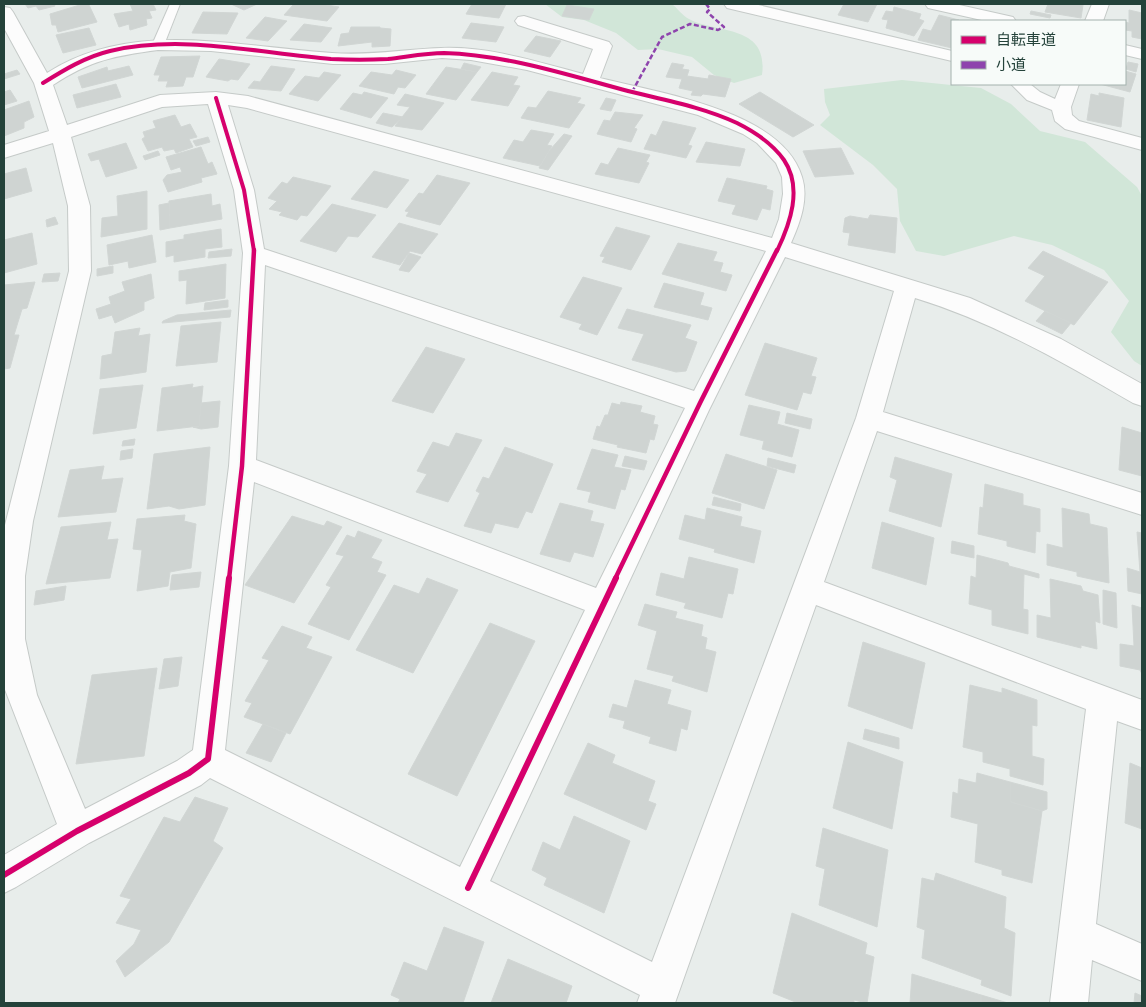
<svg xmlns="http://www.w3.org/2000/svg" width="1146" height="1007" viewBox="0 0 1146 1007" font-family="Roboto,'Noto Sans JP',sans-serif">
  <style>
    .green { fill: #d1e6d8 }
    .building { fill: #cfd4d2; stroke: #d1d6d4 }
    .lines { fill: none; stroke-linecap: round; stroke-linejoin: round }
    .service-casing { stroke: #c5cac8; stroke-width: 2 }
    .minor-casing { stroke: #c5cac8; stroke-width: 2 }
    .tertiary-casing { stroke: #c5cac8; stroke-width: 2 }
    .service { fill: #fcfcfc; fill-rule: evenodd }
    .minor { fill: #fcfcfc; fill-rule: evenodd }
    .tertiary { fill: #fcfcfc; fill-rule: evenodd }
    .quiet { stroke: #8e44ad; stroke-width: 2.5; stroke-dasharray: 5 2.5; stroke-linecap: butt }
    .cycleway-far2-casing { stroke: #f7fbf9; stroke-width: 6 }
    .cycleway-far1-casing { stroke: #f7fbf9; stroke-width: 8 }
    .cycleway-casing { stroke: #f7fbf9; stroke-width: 9 }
    .cycleway-far2 { stroke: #d6006c; stroke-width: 4 }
    .cycleway-far1 { stroke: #d6006c; stroke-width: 4.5 }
    .cycleway { stroke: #d6006c; stroke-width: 6 }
  </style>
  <rect width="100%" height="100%" fill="#e8edeb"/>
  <path class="green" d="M545 4H672C677 8 683 16 689 19 717 34 769 24 762 75L734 83 714 75 692 57 658 49 638 50 616 33 584 20 562 17Z
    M902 80 981 88 1011 104 1040 131 1085 142 1137 187 1142 196V366L1134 361 1111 332 1129 301 1104 270 1052 245 1014 236 944 256 916 251 900 221 897 189 873 165 820 125 830 115 825 102 824 89Z"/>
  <path class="building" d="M25 4H54L55 6 39 10 36 6 28 8Z
    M83 4 89 5 97 22 58 32 56 25H52L50 14Z
    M130 4H153L156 10 149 11 152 18 146 19 147 25 130 30 129 24 119 27 114 14 133 11Z
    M231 4H257L244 10Z
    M294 4H320L339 7 327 21 284 15Z
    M472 4H506L499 18 466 14Z
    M844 4H877L868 22 838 15Z
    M1048 4 1083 5 1081 18 1045 12Z
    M567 5 594 9 589 20 562 16Z
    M894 7 921 14 919 19 924 21 914 36 886 28 888 20 882 19 886 11 893 12Z
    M1129 10 1142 13V39L1132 37V31L1125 30V22L1129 23Z
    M1031 11 1051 15 1050 18 1030 14Z
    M203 12 238 13 227 34 192 33Z
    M939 15 959 20 952 21V48L918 40 923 29 931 31Z
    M265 17 287 21 268 41 246 38Z
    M471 23 504 27 496 42 462 38Z
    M304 24 332 28 321 42 290 40Z
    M351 27H380V28L391 29 390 46 372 47V42L338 46 341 34 349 33Z
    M89 28 96 45 63 53 56 35Z
    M536 36 561 41 550 57 524 51Z
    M200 56 193 77H186L183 86 166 87 168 81H158L160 75H154L161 57Z
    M219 59 250 64 238 80 231 79 228 81 206 77Z
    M1128 62 1138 64 1136 72 1126 69Z
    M464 63 481 67 477 72 461 69Z
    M672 63 684 65 682 69 689 70 687 76 708 79 709 75 731 79 725 97 703 94 701 96 691 95 693 91 679 88 682 79 666 77Z
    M129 66 133 75 82 88 78 77 107 67 108 71Z
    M271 66 295 69 281 91 248 88 254 81 260 82Z
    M446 67 477 72 456 100 426 94Z
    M17 70 20 74 4 79V74Z
    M396 70 416 75 405 88 398 87 394 94 359 86 371 72 392 75Z
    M1125 71 1136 74 1130 92 1100 84H1125Z
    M324 72 341 75 318 101 289 94 305 76 319 78Z
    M492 72 518 77 513 85 520 86 508 106 471 100Z
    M116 84 121 97 77 108 73 95Z
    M10 90 17 101 4 105V92Z
    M548 91 581 98 577 103 585 105 569 128 521 118 528 107 536 108Z
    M364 92 388 98 371 118 340 109 353 93 362 95Z
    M760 92 814 125 793 137 739 104Z
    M1099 93 1124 98 1121 127 1087 120 1091 94 1099 96Z
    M405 94 444 103 422 130 395 126 410 107 397 105Z
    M606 98 616 100 611 111 600 109Z
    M29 101 34 117 24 122V128L4 136V110Z
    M615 112 643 115 634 128 637 129 631 142 597 134 604 120 610 121Z
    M383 113 403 117 392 127 376 123Z
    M175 115 181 127 190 124 197 137 189 139 193 147 176 153 174 149 164 151 162 147 148 151 142 139 145 137 143 132 156 128 153 121Z
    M663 121 696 128 688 145 692 146 686 158 644 149 651 134 656 136Z
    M531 130 554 134 547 145 552 146 540 166 503 158 514 140 523 142Z
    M564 134 572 136 548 170 539 168 549 151Z
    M208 137 210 142 196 146 193 141Z
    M706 142 745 149 740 166 696 162Z
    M126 143 137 168 106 177 99 159 91 161 88 154Z
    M201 147 208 164 212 162 217 174 201 178 202 182 168 192 163 180 167 175 182 172 180 167 171 170 166 157Z
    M618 148 650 155 646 162 649 163 639 183 595 174 601 163 608 165Z
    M841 148 854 174 815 177 803 151Z
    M158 151 160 155 145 160 143 156Z
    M26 168 32 191 4 199V174Z
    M374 171 409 180 387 208 351 199Z
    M437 175 470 183 440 225 406 216 409 212 405 211 419 193 423 194Z
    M293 177 331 186 307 216 301 215 297 220 279 215 282 212 269 209 277 201 268 198 282 182 287 184Z
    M727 178 767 186 766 189 773 191 770 210 762 208 757 220 732 214 736 205 718 201Z
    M147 191V229L101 237 102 218 118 216 117 196Z
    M211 194 212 206 220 204 222 219 170 228 169 201Z
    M169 203 170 228 160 230 159 205Z
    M332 204 376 215 358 237 348 236 336 252 300 241Z
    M870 215 897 218 895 253 848 245 850 233 843 232 845 218 850 216 868 219Z
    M55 217 58 224 47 227 46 220Z
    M399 223 438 234 422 254 410 251 400 265 372 257Z
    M616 227 650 236 631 270 602 262 605 257 600 256Z
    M221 229 222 247 205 249V257L174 262V255L166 257V242L184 239V235Z
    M32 233 37 264 4 273V240Z
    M152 235 156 262 129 268 128 261 109 265 107 245Z
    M678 243 717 252 713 261 723 263 720 272 732 275 726 291 662 274Z
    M232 249 231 256 208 258 209 252Z
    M1043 251 1108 282 1074 325 1025 301 1045 276 1028 268Z
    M409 253 421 257 409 272 399 270Z
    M226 264 225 298 186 304 187 280 179 281V271Z
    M113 266V273L97 276V269Z
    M60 273 58 281 42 282 44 274Z
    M151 274 154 298 144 302V310L115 323 112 315 99 319 96 309 111 304 109 297 125 291 122 282Z
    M583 277 622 288 597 335 579 329 582 324 560 317Z
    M35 282 27 308 22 309 14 335H19L10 368 4 369V285Z
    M664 283 704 293 700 305 712 308 708 320 654 307Z
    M228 300V307L204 310 205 303Z
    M627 309 691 325 685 338 697 342 686 371 676 372 632 360 644 334 618 328Z
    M231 310 230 317 162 323 163 321 177 315Z
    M1045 311 1071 323 1062 334 1036 321Z
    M221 322 217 362 176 366 181 326Z
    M140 328 138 336 150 334 146 372 100 379 102 356 112 354 115 332Z
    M765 343 817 358 811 376 816 377 811 394 803 392 797 410 745 395Z
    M426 347 465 359 433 413 392 401Z
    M193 384 192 388 203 386 199 426 157 431 162 388Z
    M143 385 136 428 93 434 100 389Z
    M220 401 218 427 201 429 193 427 199 426 201 403Z
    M621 402 642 406 640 412 655 416 653 424 658 425 654 440 650 439 646 453 617 447 618 445 593 439 597 426 600 427 605 415H608L612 403 620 405Z
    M749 405 780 412 777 424 799 430 792 457 762 449 764 441 740 435Z
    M787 413 812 419 810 429 785 423Z
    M1122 427 1142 433V476L1119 470Z
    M456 433 482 440 448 502 416 492 427 474 417 471 433 442 449 447Z
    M135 439 134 445 122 446 123 441Z
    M210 447 205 505 179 509 169 506 147 509 154 454Z
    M505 447 553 464 532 513 526 511 518 528 495 523 491 533 464 526 480 493 476 491 483 477 489 479Z
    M133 449 132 458 120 460 121 451Z
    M592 449 618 455 614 467 631 470 625 490 621 489 615 509 588 502 591 492 577 489Z
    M726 454 777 470 764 509 712 493Z
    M625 456 647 461 644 470 622 466Z
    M895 457 952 474 941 527 889 511 897 480 890 477Z
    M768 458 796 465 794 473 767 466Z
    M104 466 101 480 123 478 116 512 58 517 70 470Z
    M985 484 1023 494V505L1040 509V532L1036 531 1035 553 1007 546V541L978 534 980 507 983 508Z
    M714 497 741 504 740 511 712 505Z
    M560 503 593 511 590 521 604 524 593 557 574 552 570 562 540 554Z
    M707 508 742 517 740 526 761 531 754 563 714 552 715 549 679 539 685 515 705 520Z
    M1062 508 1089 514 1090 524 1107 528 1109 583 1077 576V572L1047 565V544L1063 548Z
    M185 515 184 521 196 524 191 568 170 572 168 586 137 591 142 550 133 549 137 519Z
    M292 516 324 526 327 521 342 527 294 603 245 585Z
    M111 522 107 540 118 539 110 578 46 584 61 527Z
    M882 522 934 538 926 585 872 568Z
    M358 531 382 540 371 558 382 562 377 572 386 575 349 640 308 624 331 587 326 585 344 556 336 554 347 535 355 538Z
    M1137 532 1142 533V594L1128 591 1127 568 1140 572Z
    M952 541 974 546V558L951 553Z
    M977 555 1008 563 1009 566 1039 574V578L1024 574 1023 609 1028 610V634L992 625V610L969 604 971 576 976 578Z
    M689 557 738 569 733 594 728 593 722 618 684 608 686 603 656 595 661 573 684 579Z
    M201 572 199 587 170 590 172 575Z
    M427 578 458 590 413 673 356 650 394 585 419 594Z
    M1050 579 1081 586 1083 591 1098 595 1100 623 1095 621 1097 649 1081 645V648L1037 637V615L1051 618Z
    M66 586 64 600 34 605 36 591Z
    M1103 590 1116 593 1117 628 1103 624Z
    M645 604 677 612 675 618 703 625 701 636 707 638 705 649 716 652 707 692 672 681 674 676 647 669 657 631 638 625Z
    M1132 605 1142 608V674L1140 670 1120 666V644L1134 646Z
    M490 623 535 641 457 796 408 774Z
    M282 626 312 637 306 648 332 657 290 734 244 717 252 703 245 701 269 660 262 658Z
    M863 642 925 663 912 729 848 706Z
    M182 657 178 686 159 689 164 659Z
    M157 668 144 756 76 764 92 675Z
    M635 680 671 690 667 704 691 711 687 730 681 728 676 751 649 743 651 737 623 728 625 721 609 717 613 704 627 708Z
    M970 685 1002 693V688L1037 700V726L1032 725V756L1044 759 1043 785 1010 776V769L983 762V752L963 747Z
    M263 724 286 733 271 762 246 753Z
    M865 729 899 738V749L863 739Z
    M848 742 903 762 892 829 833 808Z
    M588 743 615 755 612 763 655 781 648 801 656 804 646 830 564 794Z
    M1130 763 1142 768V829L1125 823Z
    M977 773 1010 782 1011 802 1042 811 1032 883 1002 875V870L975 862 978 824 951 817 953 792 958 794 959 779 976 783Z
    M1010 782 1047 792V809L1042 811 1011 802Z
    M195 797 228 808 213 841 223 848 169 942 125 977 116 961 134 944 141 930 116 923 131 899 120 896 164 817 180 822Z
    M574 816 630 841 604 913 544 885 547 878 532 870 543 842 560 850Z
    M823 828 888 850 877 927 819 905 825 869 816 866Z
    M936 873 1006 897 1004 928 1015 933 1011 996 981 985 982 980 922 958 925 930 917 927 922 878 934 881Z
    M792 913 867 943 865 954 874 957 867 1003 854 1000V1003H798L773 993Z
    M444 927 484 942 463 1003H398L400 999 391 995 404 962 427 971Z
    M508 959 572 986 566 1003H491Z
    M912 974 981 995V1003H910Z
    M1135 993 1142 996V1003H1134Z
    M981 995 1008 1003H981Z"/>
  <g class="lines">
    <defs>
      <path id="service" d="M170 4H180L164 45 162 47H154L152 45Z"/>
      <path id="minor" d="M724 4H754L952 51V61L727 8Z
        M1092 4H1109L1103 21H1085Z
        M4 7 10 8 13 12 47 73C133 18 237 47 332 53 369 56 405 49 441 48 488 46 538 62 583 74L593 49 518 25 515 21 518 17 524 16 609 42 612 46 600 78C658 93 782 110 802 177 809 199 800 223 791 243L970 298 1061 339 1142 384V406L1133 403C1063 362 993 322 915 298L883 412 1142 493V515L877 431 824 582 1142 700V730L1117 721 1096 924 1142 944V981L1092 960 1088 1003H1050L1086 709 816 605 675 1003H637L640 995 210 778 201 785 89 843 16 887 4 893V855L57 824 4 687V529L69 271 68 206 53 143 4 158V145L49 131 34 83 4 28ZM158 50 211 51 333 64H384L442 58 471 60 527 70 698 115 743 134 757 143 776 163 782 177 783 194 779 219 772 238 248 96 216 92 160 95 67 125 53 85C91 60 114 56 158 50ZM208 104 234 190 243 253 229 466 193 750 177 761 85 809 37 695 25 639V576L33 521 91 271 90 206 71 137 162 107ZM228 105 247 108 766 251 694 391 264 249 254 190ZM785 257 894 291 856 418 652 962 490 881 709 410ZM265 265 685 408 596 588 256 460ZM254 482 585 610 460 867 225 750Z
        M1011 84H1030L1040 92 1055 99 1061 84H1079L1071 107 1072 115 1079 121 1142 138V150L1065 129 1055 121 1052 110 1027 100Z"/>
      <path id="tertiary" d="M925 4H955L1013 17 1016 21H986L928 8Z
        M1125 45 1142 49V59L1125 55Z"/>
    </defs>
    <use href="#service" class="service-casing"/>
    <use href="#minor" class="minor-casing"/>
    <use href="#tertiary" class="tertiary-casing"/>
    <use href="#service" class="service"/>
    <use href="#minor" class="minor"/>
    <use href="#tertiary" class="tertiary"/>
    <path class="quiet" d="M632 92 662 37 690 24 718 30 724 27 707 12 710 9 706 4"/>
    <defs>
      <path id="cycleway-far2" d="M43 83C64 70 85 57 110 51 182 34 258 53 331 59 349 60 370 60 388 59 406 57 426 53 444 53 507 55 568 75 628 91 664 100 703 107 737 123 755 132 772 143 784 160 803 188 790 224 777 251
        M216 98 244 190 254 251"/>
      <path id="cycleway-far1" d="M229 579 242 466 254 250
        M615 579 700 403 777 250"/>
      <path id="cycleway" d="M4 875 77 831 189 773 208 759 229 578
        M468 888 616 578"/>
    </defs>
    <use href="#cycleway-far2" class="cycleway-far2-casing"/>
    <use href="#cycleway-far1" class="cycleway-far1-casing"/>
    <use href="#cycleway" class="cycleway-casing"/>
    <use href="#cycleway-far2" class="cycleway-far2"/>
    <use href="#cycleway-far1" class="cycleway-far1"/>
    <use href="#cycleway" class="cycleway"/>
  </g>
  <rect width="1146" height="1007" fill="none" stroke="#24423a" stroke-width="10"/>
  <rect x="951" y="20" width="175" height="65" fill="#f7fbf9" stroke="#a3b1ad"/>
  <rect x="961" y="36" width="25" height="8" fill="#d6006c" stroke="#a3b1ad"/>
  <text x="996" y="45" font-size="15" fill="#24423a">自転車道</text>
  <rect x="961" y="61" width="25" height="8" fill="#8e44ad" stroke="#a3b1ad"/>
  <text x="996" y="70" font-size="15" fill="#24423a">小道</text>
</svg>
